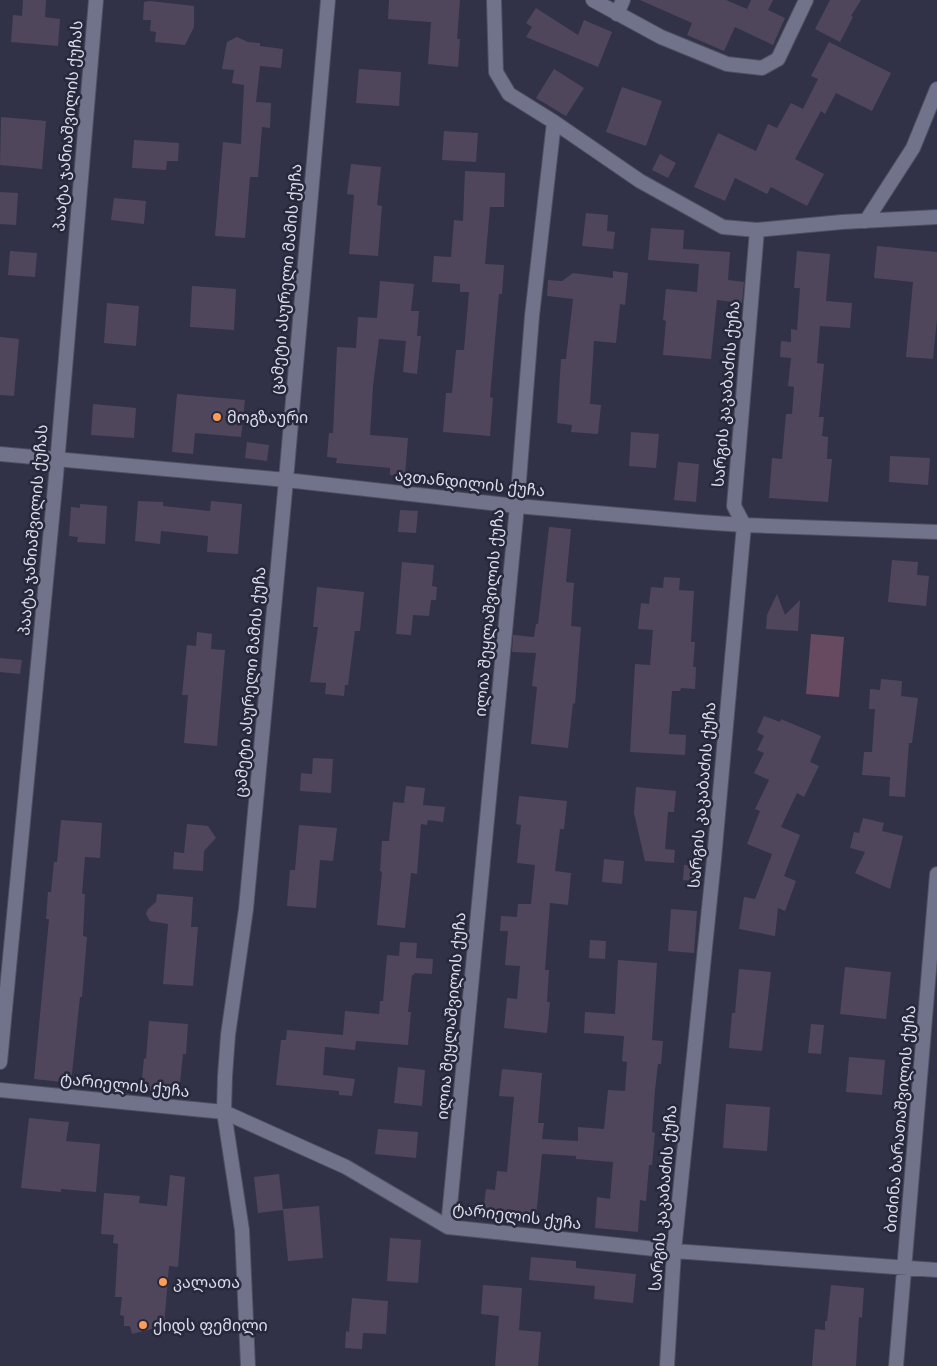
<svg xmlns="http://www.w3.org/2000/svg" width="937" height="1366" viewBox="0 0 937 1366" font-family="Karla,'Noto Sans Georgian',sans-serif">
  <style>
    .green { fill: #674960 }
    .building { fill: #50465b }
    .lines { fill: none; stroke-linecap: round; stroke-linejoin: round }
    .minor-casing { stroke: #4f4f62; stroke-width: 16 }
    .tertiary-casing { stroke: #4f4f62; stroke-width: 16 }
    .minor { stroke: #71738b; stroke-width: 14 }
    .tertiary { stroke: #71738b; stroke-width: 14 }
    .poi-dot { fill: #fe9b58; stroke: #27283c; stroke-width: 2 }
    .labels { text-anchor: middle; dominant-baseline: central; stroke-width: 5; stroke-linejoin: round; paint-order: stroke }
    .street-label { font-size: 16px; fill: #dadbe9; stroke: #27283c }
    .poi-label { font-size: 16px; fill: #dadbe9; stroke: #27283c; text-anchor: start }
  </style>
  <rect width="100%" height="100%" fill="#313247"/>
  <path class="green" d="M811 634 844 637 839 697 806 694Z"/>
  <path class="building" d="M23 0H46L45 17 60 19 58 46 11 42 13 15 22 16Z
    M389 0H460L457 39H460L458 67 428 64 431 22 388 19Z
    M640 0H726L747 9 751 0H773L768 10 785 18 773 45 735 27 724 51 687 35 692 23Z
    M830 0H861L851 16 853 17 840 42 815 29Z
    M150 1 194 6V27L185 45 155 42 156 32 150 31 151 20H143L144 2Z
    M536 8 578 35 584 20 612 32 598 67 526 37 532 27 526 23Z
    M237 37 248 42 260 43V46L283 49 281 68 260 66 256 102 271 103 270 128 262 127 258 177H250L245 238 215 236 223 142 241 144 244 85 232 83 234 70 222 69 227 42Z
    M829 42 891 73 872 111 836 93 825 114 821 111 795 159 824 174 807 206 771 187 767 194 735 178 725 201 694 187 718 133 756 151 768 124 777 128 791 103 803 109 818 79 811 76Z
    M359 69 401 72 399 106 356 103Z
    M554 69 584 88 566 116 536 98Z
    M622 87 662 101 646 146 606 132Z
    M1 117 46 121 42 169 0 165Z
    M444 131 478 133 476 162 442 160Z
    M134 140 179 143 178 161H167L166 170 132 168Z
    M660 154 676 163 668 178 652 170Z
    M351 164 381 167 377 205 382 206 378 256 349 254 354 195 347 194Z
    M465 171 505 173 504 207H490L485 264 504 265 502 294H499L490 397 493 398 490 436 443 432 446 393H452L456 350H464L469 292H460V284L432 282 434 256 451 257 454 220 463 221Z
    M0 192 18 193 16 225 0 224Z
    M114 198 146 201 144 224 111 220Z
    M586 213 608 215 607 231 615 232 613 249 582 246Z
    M651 228 684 230 683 249 730 252 728 280 744 282 742 303 717 300 711 359 663 355 666 321 663 320 666 289 697 292 699 264 648 260Z
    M877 246 937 252V319L933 359 906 357 913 282 874 278Z
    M10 251 37 253 35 277 8 275Z
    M797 251 830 254 826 301 852 303 850 328 820 326 817 363 824 364 819 417H824L822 436 828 437 827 459H832L828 502 769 498 772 458 782 459 786 414H792L794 387 788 386 791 358 780 357 781 341 791 342V329L797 330 800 288H794Z
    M613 271 628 273 625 305 620 304 616 343 594 341 590 404 601 405 598 434 571 432 572 425 557 423 561 359H566L573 299 547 296 548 280 562 281 573 273 613 278Z
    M380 281 414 284 411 311H419L417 336H421L417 374 403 372 406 341 379 339 373 386 370 435 408 438 405 476 390 475V468L336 463 337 458 327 457 329 433H333L337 347 356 348 358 317 377 318Z
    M192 286 236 289 234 330 190 327Z
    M107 303 139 306 136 346 104 343Z
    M0 337 19 339 14 396 0 395Z
    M177 394 245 400 241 437 195 433 193 454 172 452Z
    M93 404 136 408 134 438 91 435Z
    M631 432 659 434 656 468 629 466Z
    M247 442 269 445 267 461 245 458Z
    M890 456 930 458 928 485 889 482Z
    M678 462 699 464 696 502 674 500Z
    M138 501 163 502V506L210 511 211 501 242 504 238 554 207 552 208 536 161 531 160 544 135 541Z
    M80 504 107 506 105 544 77 542 78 537 69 536 71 507 80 508Z
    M400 510 418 511 416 533 398 532Z
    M549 527 571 529 566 582 574 583 571 626 581 627 575 704 573 703 568 748 531 744 537 687 532 686 536 653 512 652 513 635 534 637 536 624H538Z
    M892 560 918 562 917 575 929 576 926 606 888 602Z
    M402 562 434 565 432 586 437 587 436 600H431L429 616 413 615 411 635 396 634Z
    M664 577 680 578 679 590 694 591 691 642H695L693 667H696L695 689 681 688 680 691H672L669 734 686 735 685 755 630 752 635 664 650 665 653 630 638 629 641 603 649 604 651 587 663 588Z
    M317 587 364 592 360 631H355L348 685H345L344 696 325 694 326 683 310 682 318 627H313Z
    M777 594 785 615 800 600 798 631 766 629 767 615Z
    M197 632 212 634 211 649 225 650 217 746 184 743 188 695H182L187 645 196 646Z
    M0 658 22 660 20 674 0 672Z
    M881 679 902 681 901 696 918 698 912 743H909L905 797 889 796 890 777 862 775 864 752H872L875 709H869L870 689 880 690Z
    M764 716 780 722 781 719 821 736 810 762 819 766 804 797 797 793 781 827 800 835 784 876 796 881 785 911 778 908 775 936 739 929 744 897 755 899 772 854 747 844 760 811 755 809 769 780 754 773 764 753 757 750 764 736 757 732Z
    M313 758 333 759 331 793 300 791 301 773 312 774Z
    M406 786 425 788 423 805 445 807 443 822 428 820 427 825 421 824 417 874 411 873 405 928 377 925 382 872 380 871 382 841H389L393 802 404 803Z
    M636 787 676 791 674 812H668L665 849 675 850 674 863 645 861 634 813Z
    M519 796 567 801 564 829H560L555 871 571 873 568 905 550 903 545 970H549L547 1002H550L547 1033 504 1028 507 998 517 999 520 966 505 965 508 931H500L501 916 517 917 518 904H531L535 865 517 863 521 825 516 824Z
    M863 818 884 823 882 831 903 836 890 889 855 873 865 852 850 848 854 832 859 833Z
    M61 820 102 823 100 858 85 857 82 894H85L83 936 87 937 82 997H80L71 1083 34 1079 49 919H46L48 892H51L54 862H57Z
    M187 824 208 826 216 838 204 851 203 871 173 869 174 852 184 853Z
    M299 825 337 828 333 861 320 860 316 908 287 906 290 870H295Z
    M604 859 624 861 622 884 602 882Z
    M684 865 699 866 698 881 683 880Z
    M157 894 193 897 191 927H198L193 986 163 984 168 924 150 921 146 914 148 909 156 902Z
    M671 909 697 911 694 953 668 951Z
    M590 940 606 941 605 959 589 958Z
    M400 942 417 943 416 958 433 959 432 974 414 973V975H412L408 1012H411L408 1045 356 1041 355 1050 325 1047 323 1075 355 1079 352 1096 339 1095V1091L276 1085 281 1040H286L287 1030 343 1035 345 1011 379 1014 380 1001H383L387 955 399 956Z
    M618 960 657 963 652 1040 663 1041 661 1064H658L655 1090 652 1132 655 1133 652 1165H649L646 1201 640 1200 638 1232 595 1228 597 1197 610 1199 613 1162 576 1159V1156L542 1154 536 1218 483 1212 486 1189 495 1190 497 1171 507 1172 514 1097 499 1096 502 1069 542 1073 538 1123H544L542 1139 578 1141V1127L604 1129 608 1090 625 1091 627 1062 622 1061 624 1036 584 1033 585 1012 615 1014Z
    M845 967 891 972 886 1019 840 1014Z
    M739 969 771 972 762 1051 729 1048 732 1013H735Z
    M149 1021 188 1024 186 1054H183L179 1093 141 1090 144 1058 146 1059Z
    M811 1024 824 1025 821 1054 808 1053Z
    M849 1057 885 1060 882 1095 846 1092Z
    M398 1067 425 1070 422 1106 394 1103Z
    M726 1104 770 1107 767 1151 723 1148Z
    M29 1118 69 1122 66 1141 100 1144 96 1192 61 1189V1192L21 1188Z
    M378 1129 418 1132 416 1158 375 1154Z
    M279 1174 283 1210 258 1213 254 1177Z
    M170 1175 185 1177 178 1267 169 1266 164 1326 132 1334 130 1326H124V1316L120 1315 122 1297H115L118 1244 113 1243 114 1235 101 1234 104 1193 140 1196 139 1203 167 1206Z
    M319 1206 323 1258 288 1261 283 1209Z
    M390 1238 421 1240 418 1283 387 1281Z
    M531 1257 576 1261V1268L636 1274 633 1303 594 1299 595 1286 529 1280Z
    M483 1285 522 1288 519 1330 541 1332 538 1366H495L499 1316 481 1314Z
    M831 1285 864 1288 862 1318 859 1317 856 1366H812L815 1329 825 1330V1321H827Z
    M352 1298 388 1301 386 1334 363 1333 362 1349 345 1348 346 1331 349 1332Z"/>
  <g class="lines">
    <defs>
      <path id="minor" d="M593 0 661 37 727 64 762 68 778 59 806 0
        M617 14 623 0
        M554 122 640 181 723 227 757 230 842 222 937 217
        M866 221 913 148 937 89
        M0 1062 56 476 96 0
        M0 1090 224 1112 346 1167 448 1227 674 1251 937 1270
        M448 1227 517 506 532 316 554 122 509 94 496 72 494 0
        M667 1366 674 1251 714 859 744 525 734 506 757 230
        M896 1366 937 874"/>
      <path id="tertiary" d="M0 454 286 480 517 506 700 522 744 525 937 532
        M248 1366 242 1230 224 1112 225 1076 228 1035 246 909 286 480 328 0"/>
    </defs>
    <use href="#minor" class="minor-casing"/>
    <use href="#tertiary" class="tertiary-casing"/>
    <use href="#minor" class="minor"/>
    <use href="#tertiary" class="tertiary"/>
  </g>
  <g class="poi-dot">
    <circle cx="217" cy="417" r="5"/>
    <circle cx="163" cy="1282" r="5"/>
    <circle cx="143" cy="1325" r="5"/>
  </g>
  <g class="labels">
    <g class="street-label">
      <text transform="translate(68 126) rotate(-85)">პაატა ჯანიაშვილის ქუჩას</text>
      <text transform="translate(286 279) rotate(-85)">ცამეტი ასურელი მამის ქუჩა</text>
      <text transform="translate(726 394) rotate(-85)">სარგის კაკაბაძის ქუჩა</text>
      <text transform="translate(470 483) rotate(6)">ავთანდილის ქუჩა</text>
      <text transform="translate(33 530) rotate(-85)">პაატა ჯანიაშვილის ქუჩას</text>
      <text transform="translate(489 613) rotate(-85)">ილია შეყლაშვილის ქუჩა</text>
      <text transform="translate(250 682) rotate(-85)">ცამეტი ასურელი მამის ქუჩა</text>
      <text transform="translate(702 795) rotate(-85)">სარგის კაკაბაძის ქუჩა</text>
      <text transform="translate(451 1016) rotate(-85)">ილია შეყლაშვილის ქუჩა</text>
      <text transform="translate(125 1085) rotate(6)">ტარიელის ქუჩა</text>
      <text transform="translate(900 1119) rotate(-85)">ბიძინა ბარათაშვილის ქუჩა</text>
      <text transform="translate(663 1198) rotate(-85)">სარგის კაკაბაძის ქუჩა</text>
      <text transform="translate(517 1216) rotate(7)">ტარიელის ქუჩა</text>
    </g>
    <g class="poi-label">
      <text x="227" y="417">მოგზაური</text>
      <text x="173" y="1282">კალათა</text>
      <text x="153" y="1325">ქიდს ფემილი</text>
    </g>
  </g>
</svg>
